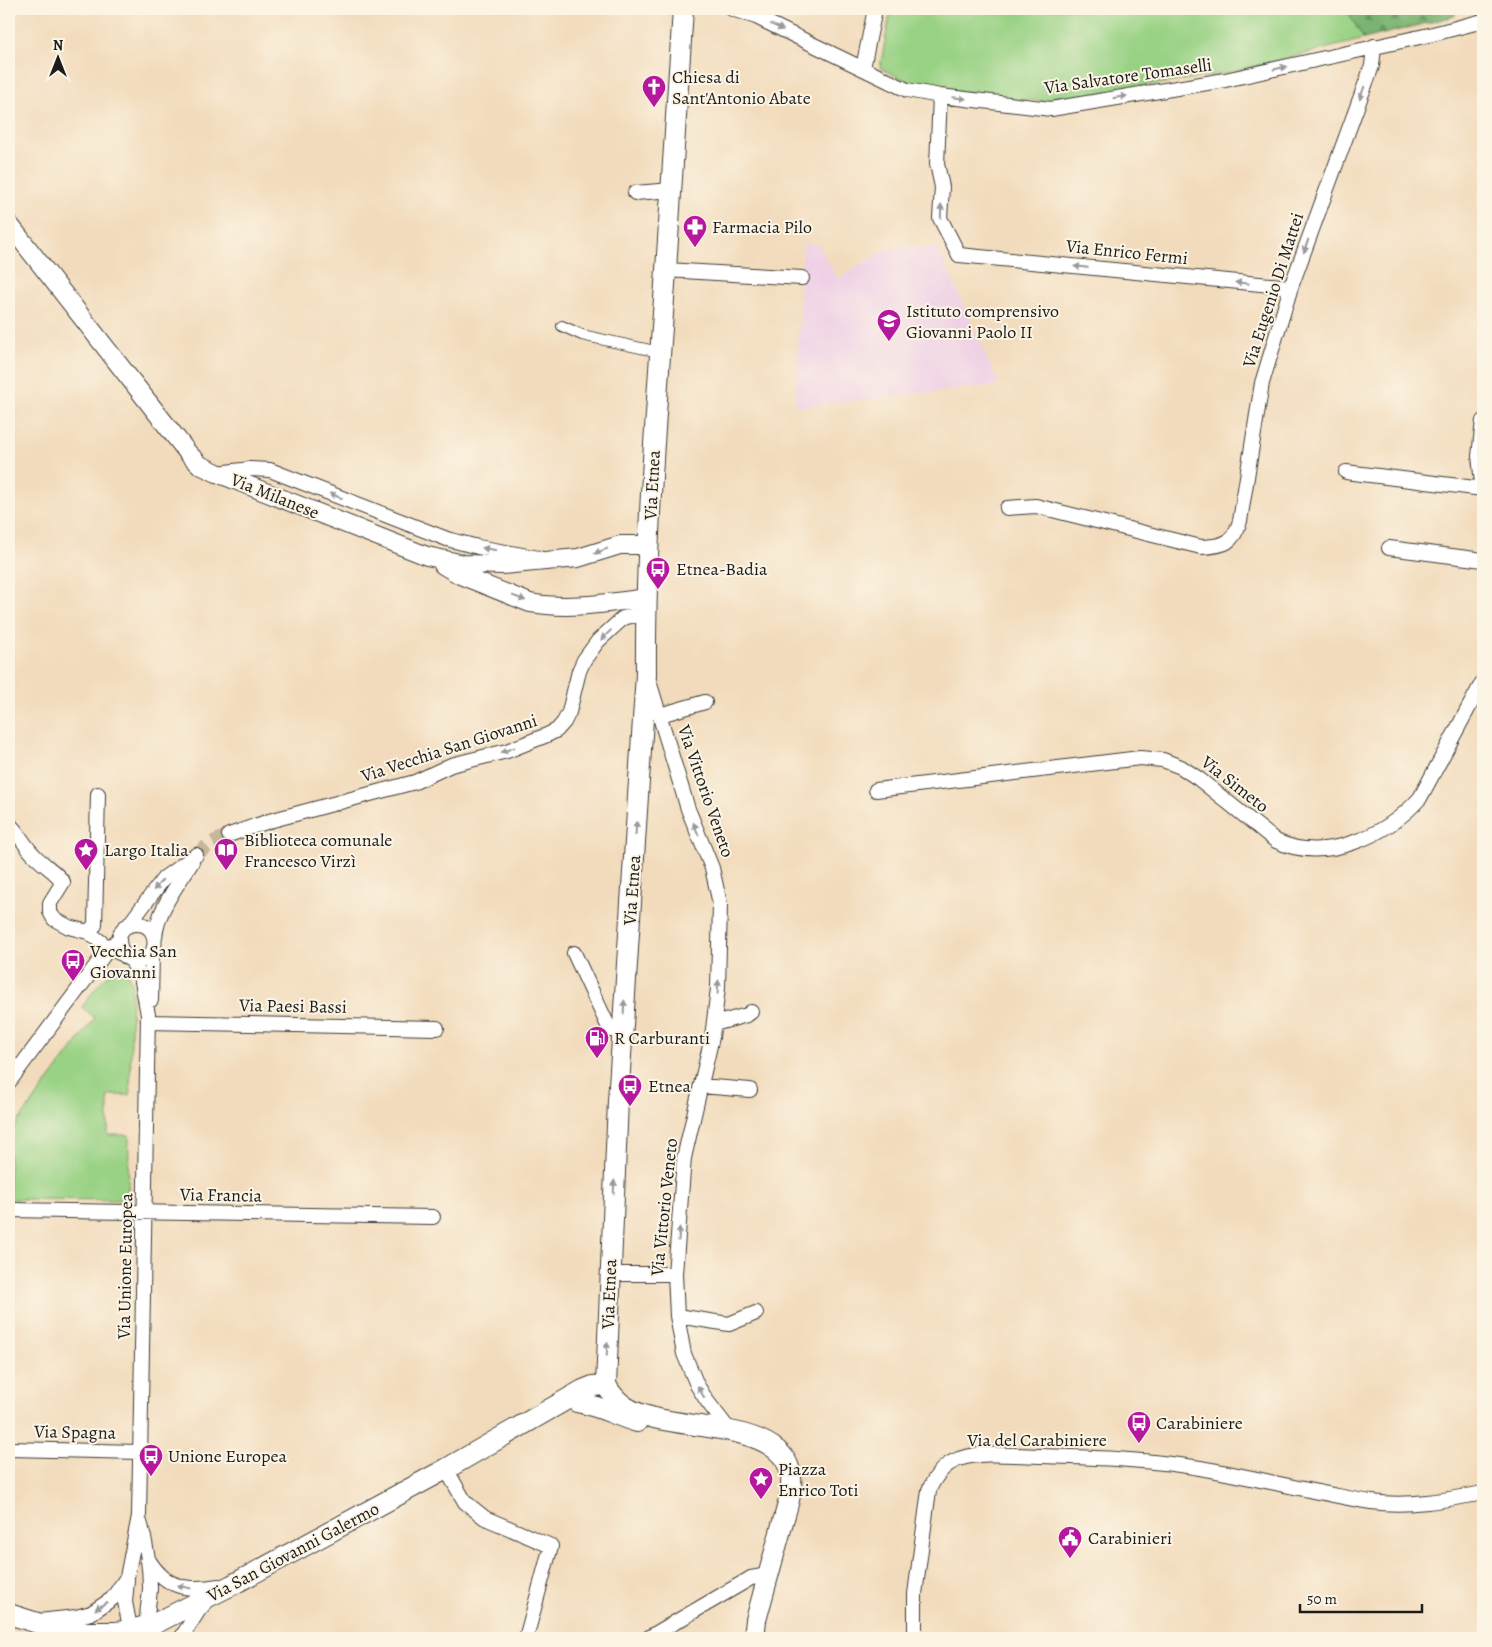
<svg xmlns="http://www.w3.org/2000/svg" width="1492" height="1647" viewBox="0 0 1492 1647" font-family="Alegreya,serif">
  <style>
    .built { fill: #efd0e6 }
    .green { fill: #99d284; stroke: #5a7750 }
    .forest { fill: url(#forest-firs); stroke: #4b6847 }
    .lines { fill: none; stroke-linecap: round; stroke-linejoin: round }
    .minor-tunnel { stroke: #c7b59c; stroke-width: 14; stroke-dasharray: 14 7; stroke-linecap: butt }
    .pedestrian-casing { stroke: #3c3934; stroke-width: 12 }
    .minor-casing { stroke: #3c3934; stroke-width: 16 }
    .tertiary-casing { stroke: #3c3934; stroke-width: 20 }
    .secondary-casing { stroke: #3c3934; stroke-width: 22 }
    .pedestrian { stroke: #fff; stroke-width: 10 }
    .minor { stroke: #fff; stroke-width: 14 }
    .tertiary { stroke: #fff; stroke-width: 18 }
    .secondary { stroke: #fff; stroke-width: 20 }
    .oneway { fill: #999 }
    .labels { text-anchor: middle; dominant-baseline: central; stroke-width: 4; stroke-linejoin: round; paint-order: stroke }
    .street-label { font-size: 18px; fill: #1c1c1c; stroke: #fcf5e5 }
    .poi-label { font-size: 18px; fill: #1c1c1c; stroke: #fcf5e5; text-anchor: start }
  </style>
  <defs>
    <pattern id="forest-firs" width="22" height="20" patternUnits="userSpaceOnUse" patternTransform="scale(1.25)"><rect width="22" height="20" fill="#7ab472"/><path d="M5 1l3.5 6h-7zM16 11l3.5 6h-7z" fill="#63925d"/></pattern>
  </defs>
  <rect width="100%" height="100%" fill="#fcf5e5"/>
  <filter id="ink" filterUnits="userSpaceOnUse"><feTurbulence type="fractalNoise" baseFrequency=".02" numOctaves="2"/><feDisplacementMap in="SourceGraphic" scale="10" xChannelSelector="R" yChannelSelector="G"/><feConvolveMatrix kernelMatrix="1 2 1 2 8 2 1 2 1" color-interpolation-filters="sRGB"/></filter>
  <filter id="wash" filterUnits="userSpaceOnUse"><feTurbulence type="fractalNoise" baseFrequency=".0096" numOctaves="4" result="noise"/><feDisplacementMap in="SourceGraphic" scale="20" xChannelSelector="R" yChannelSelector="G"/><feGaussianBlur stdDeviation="1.12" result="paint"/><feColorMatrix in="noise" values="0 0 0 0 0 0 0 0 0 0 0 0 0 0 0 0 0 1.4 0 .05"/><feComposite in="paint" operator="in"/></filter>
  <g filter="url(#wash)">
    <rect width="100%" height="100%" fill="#f2dbbc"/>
    <path class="built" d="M803 243 818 244 837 278 842 277 887 248 937 247 999 385 795 407Z"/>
    <path class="green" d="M891 9H1346L1364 39 1223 74 1050 101 1002 99 957 93 913 84 880 68Z
      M119 970 128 974 132 983 130 1095H108V1135H129L128 1200 9 1199V1134L95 1018 82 1007C92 995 103 973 119 970Z"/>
    <path class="forest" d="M1346 9H1455V16L1364 39Z"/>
  </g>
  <g filter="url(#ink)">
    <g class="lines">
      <path class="minor-tunnel" d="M196 855 211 843 229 835"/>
      <defs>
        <path id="pedestrian" d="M562 326 582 335 659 352"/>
        <path id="minor" d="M732 9 756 17 907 90 940 96 1051 109 1225 80 1429 35 1483 21
          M863 68 875 9
          M940 96 937 164 942 187 940 218 959 255 1291 287
          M635 193 672 190
          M666 270 802 278
          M1483 421 1479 456 1483 492
          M1346 472 1483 489
          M218 473 250 469 270 470 447 539 478 547 539 558
          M1007 508 1036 506 1201 547C1224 546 1233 544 1240 521L1262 383 1291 287 1372 66 1374 46
          M1389 548 1483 560
          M649 681 688 809 712 868 720 904 718 988 712 1037 684 1158 675 1274 677 1316 684 1354 697 1385 707 1401 730 1431
          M660 715 705 702
          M876 790 1140 758 1163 760 1181 767 1199 779 1276 841C1325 864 1386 836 1420 798L1483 681
          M9 824C19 833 24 845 34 855 43 865 55 871 63 882L50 903V912L54 919 69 927 88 932 109 948 124 955
          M229 835 269 821 415 782 451 765 507 751 547 735 557 730 564 722 569 712 579 671 584 660 598 641 623 618 635 615 643 618 646 621
          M128 926 164 878 196 855
          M88 932 95 925 98 794
          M155 937C158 909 177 886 192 862
          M574 953 610 1030 623 1031
          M151 1000 152 953C158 940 153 924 137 924 103 923 123 982 152 953
          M148 1022 437 1028
          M714 1024 747 1015 751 1012
          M9 1082 109 948 119 939
          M701 1086 750 1090
          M9 1210 433 1217
          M610 1274H675
          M677 1316 729 1324 756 1313
          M9 1449 140 1452
          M446 1469 465 1502 485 1518 551 1546 526 1638
          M140 1522C146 1543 150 1566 150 1588 149 1610 143 1617 152 1638
          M148 1559C166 1589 187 1591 219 1586
          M127 1580 125 1602 132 1638
          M39 1621 76 1617 91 1613 112 1599 127 1577 139 1516 148 1015 141 976 130 959
          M181 1638 199 1610 208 1600
          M648 1638 751 1578 768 1575
          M915 1638V1594L929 1490C935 1476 944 1464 959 1459 980 1451 1019 1456 1042 1456 1096 1458 1147 1459 1200 1468 1241 1475 1282 1485 1323 1493 1339 1496 1355 1500 1371 1502 1409 1507 1446 1500 1483 1493"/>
        <path id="tertiary" d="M9 224 188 453 200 465 217 473 427 556 464 564 502 565 578 558 620 545H649
          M443 565 460 575 530 603C569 610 607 603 647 598"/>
        <path id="secondary" d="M683 9C678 96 672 183 666 270 657 404 645 539 646 674L618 1101 606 1385C611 1394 617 1401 626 1407 666 1434 785 1416 791 1477 793 1493 785 1513 781 1529 773 1559 764 1590 756 1620L754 1638
          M577 1402C598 1405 616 1416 637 1422
          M9 1614 56 1629 81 1632H116L131 1630 154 1624 232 1585 446 1469 583 1390 593 1386 606 1385"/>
      </defs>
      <use href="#pedestrian" class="pedestrian-casing"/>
      <use href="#minor" class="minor-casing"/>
      <use href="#tertiary" class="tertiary-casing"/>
      <use href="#secondary" class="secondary-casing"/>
      <use href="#pedestrian" class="pedestrian"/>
      <use href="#minor" class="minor"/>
      <use href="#tertiary" class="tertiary"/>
      <use href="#secondary" class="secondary"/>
    </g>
    <defs><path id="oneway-solid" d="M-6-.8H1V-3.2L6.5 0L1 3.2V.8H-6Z" transform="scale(1.25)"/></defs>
    <g class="oneway">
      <use href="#oneway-solid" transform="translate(777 27) rotate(25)"/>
      <use href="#oneway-solid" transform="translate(1280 68) rotate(-13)"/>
      <use href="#oneway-solid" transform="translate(1362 93) rotate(110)"/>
      <use href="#oneway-solid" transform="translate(1120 97) rotate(-9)"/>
      <use href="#oneway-solid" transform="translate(959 98) rotate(7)"/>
      <use href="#oneway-solid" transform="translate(941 211) rotate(-89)"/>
      <use href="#oneway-solid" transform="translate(1306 246) rotate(110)"/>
      <use href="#oneway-solid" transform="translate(1081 267) rotate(-174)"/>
      <use href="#oneway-solid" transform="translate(1242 283) rotate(-174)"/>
      <use href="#oneway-solid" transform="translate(336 496) rotate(-159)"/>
      <use href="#oneway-solid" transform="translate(489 549) rotate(-171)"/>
      <use href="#oneway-solid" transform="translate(601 551) rotate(159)"/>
      <use href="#oneway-solid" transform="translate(519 598) rotate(21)"/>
      <use href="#oneway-solid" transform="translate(606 635) rotate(136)"/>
      <use href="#oneway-solid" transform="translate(508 750) rotate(160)"/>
      <use href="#oneway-solid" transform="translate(636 828) rotate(-86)"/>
      <use href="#oneway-solid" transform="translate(696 829) rotate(-112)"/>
      <use href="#oneway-solid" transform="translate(158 885) rotate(130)"/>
      <use href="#oneway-solid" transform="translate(718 987) rotate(-86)"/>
      <use href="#oneway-solid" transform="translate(624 1007) rotate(-87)"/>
      <use href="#oneway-solid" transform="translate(614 1187) rotate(-87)"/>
      <use href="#oneway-solid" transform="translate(679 1234) rotate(-85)"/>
      <use href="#oneway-solid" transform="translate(607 1349) rotate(-88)"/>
      <use href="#oneway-solid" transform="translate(701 1392) rotate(-120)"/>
      <use href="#oneway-solid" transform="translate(184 1587) rotate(-168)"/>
      <use href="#oneway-solid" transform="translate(101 1606) rotate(147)"/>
    </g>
  </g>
  <defs>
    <symbol id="church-pin" viewBox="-11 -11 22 30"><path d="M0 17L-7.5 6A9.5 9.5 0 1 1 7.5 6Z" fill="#b5179e" stroke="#fcf5e5"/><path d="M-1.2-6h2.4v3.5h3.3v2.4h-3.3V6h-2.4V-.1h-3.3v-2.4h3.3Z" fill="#fff"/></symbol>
    <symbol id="pharmacy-pin" viewBox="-11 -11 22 30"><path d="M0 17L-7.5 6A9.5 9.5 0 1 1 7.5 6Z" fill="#b5179e" stroke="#fcf5e5"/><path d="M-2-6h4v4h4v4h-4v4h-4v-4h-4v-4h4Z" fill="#fff"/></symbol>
    <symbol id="school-pin" viewBox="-11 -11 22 30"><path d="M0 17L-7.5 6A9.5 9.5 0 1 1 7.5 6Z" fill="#b5179e" stroke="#fcf5e5"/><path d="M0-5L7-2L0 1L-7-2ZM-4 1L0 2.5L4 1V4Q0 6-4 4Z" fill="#fff"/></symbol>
    <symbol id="bus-pin" viewBox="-11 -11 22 30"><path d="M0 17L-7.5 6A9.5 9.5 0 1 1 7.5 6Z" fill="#b5179e" stroke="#fcf5e5"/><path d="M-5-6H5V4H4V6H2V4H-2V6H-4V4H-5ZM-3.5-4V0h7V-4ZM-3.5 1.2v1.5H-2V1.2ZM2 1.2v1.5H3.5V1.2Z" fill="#fff"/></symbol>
    <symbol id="sight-pin" viewBox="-11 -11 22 30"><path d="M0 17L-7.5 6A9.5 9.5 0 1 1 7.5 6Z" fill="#b5179e" stroke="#fcf5e5"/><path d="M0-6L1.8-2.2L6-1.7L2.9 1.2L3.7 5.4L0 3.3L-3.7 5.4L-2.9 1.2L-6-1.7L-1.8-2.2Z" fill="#fff"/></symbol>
    <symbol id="library-pin" viewBox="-11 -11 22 30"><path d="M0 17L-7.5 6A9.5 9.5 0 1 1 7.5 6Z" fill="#b5179e" stroke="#fcf5e5"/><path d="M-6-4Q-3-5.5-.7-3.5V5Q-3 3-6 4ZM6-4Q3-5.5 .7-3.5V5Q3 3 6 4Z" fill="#fff"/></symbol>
    <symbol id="fuel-pin" viewBox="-11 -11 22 30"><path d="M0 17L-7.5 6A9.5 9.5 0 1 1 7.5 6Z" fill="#b5179e" stroke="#fcf5e5"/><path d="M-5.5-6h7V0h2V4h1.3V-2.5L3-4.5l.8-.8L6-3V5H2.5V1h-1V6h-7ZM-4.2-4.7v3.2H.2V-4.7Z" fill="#fff"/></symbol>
    <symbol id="civic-pin" viewBox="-11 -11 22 30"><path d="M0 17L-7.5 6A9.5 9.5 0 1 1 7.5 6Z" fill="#b5179e" stroke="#fcf5e5"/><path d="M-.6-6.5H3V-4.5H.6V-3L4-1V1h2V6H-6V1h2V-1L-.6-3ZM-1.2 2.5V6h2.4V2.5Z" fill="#fff"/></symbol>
  </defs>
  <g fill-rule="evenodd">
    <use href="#church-pin" x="640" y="73" width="28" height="38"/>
    <use href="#pharmacy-pin" x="681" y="213" width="28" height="38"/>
    <use href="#school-pin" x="875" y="307" width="28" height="38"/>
    <use href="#bus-pin" x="644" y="555" width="28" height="38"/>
    <use href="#sight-pin" x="72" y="836" width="28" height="38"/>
    <use href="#library-pin" x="212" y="836" width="28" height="38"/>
    <use href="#bus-pin" x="59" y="947" width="28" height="38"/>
    <use href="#fuel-pin" x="583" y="1024" width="28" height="38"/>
    <use href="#bus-pin" x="616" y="1072" width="28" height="38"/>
    <use href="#bus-pin" x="1125" y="1409" width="28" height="38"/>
    <use href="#bus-pin" x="137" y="1442" width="28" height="38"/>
    <use href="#sight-pin" x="747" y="1465" width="28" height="38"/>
    <use href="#civic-pin" x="1056" y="1524" width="28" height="38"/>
  </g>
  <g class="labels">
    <g class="street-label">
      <text transform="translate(1128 76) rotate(-8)">Via Salvatore Tomaselli</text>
      <text transform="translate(1127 252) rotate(6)">Via Enrico Fermi</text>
      <text transform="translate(1273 290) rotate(-72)">Via Eugenio Di Mattei</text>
      <text transform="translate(652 485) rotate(-87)">Via Etnea</text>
      <text transform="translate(275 496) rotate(22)">Via Milanese</text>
      <text transform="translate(449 748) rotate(-18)">Via Vecchia San Giovanni</text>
      <text transform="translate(1235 784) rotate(38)">Via Simeto</text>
      <text transform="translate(706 791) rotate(71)">Via Vittorio Veneto</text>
      <text transform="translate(632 890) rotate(-86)">Via Etnea</text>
      <text transform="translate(293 1006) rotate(1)">Via Paesi Bassi</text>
      <text transform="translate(221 1195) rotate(1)">Via Francia</text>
      <text transform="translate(664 1207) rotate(-84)">Via Vittorio Veneto</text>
      <text transform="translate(125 1266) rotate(-89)">Via Unione Europea</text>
      <text transform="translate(609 1294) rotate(-88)">Via Etnea</text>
      <text transform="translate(75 1432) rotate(1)">Via Spagna</text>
      <text x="1037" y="1440">Via del Carabiniere</text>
      <text transform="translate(293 1552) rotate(-28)">Via San Giovanni Galermo</text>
    </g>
    <g class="poi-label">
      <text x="672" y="77">Chiesa di<tspan x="672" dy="21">Sant'Antonio Abate</tspan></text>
      <text x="712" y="227">Farmacia Pilo</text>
      <text x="906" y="311">Istituto comprensivo<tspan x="906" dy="21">Giovanni Paolo II</tspan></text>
      <text x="676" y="569">Etnea-Badia</text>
      <text x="244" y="840">Biblioteca comunale<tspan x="244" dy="21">Francesco Virzì</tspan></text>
      <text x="104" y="850">Largo Italia</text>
      <text x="90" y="951">Vecchia San<tspan x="90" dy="21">Giovanni</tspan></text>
      <text x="614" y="1038">R Carburanti</text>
      <text x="648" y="1086">Etnea</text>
      <text x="1156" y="1423">Carabiniere</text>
      <text x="168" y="1456">Unione Europea</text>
      <text x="778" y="1469">Piazza<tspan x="778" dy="21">Enrico Toti</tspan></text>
      <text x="1088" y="1538">Carabinieri</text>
    </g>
  </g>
  <rect width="1492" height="1647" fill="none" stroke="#fcf5e5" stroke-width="30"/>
  <g transform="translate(58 58)" stroke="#fcf5e5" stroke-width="4" paint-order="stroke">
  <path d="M0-4L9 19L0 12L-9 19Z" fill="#1c1c1c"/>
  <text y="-8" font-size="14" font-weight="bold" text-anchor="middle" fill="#1c1c1c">N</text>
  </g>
  <path d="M1300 1604v8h122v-8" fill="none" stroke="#1c1c1c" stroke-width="2.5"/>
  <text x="1307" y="1604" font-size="15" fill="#1c1c1c" stroke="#fcf5e5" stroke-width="4" paint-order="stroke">50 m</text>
</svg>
